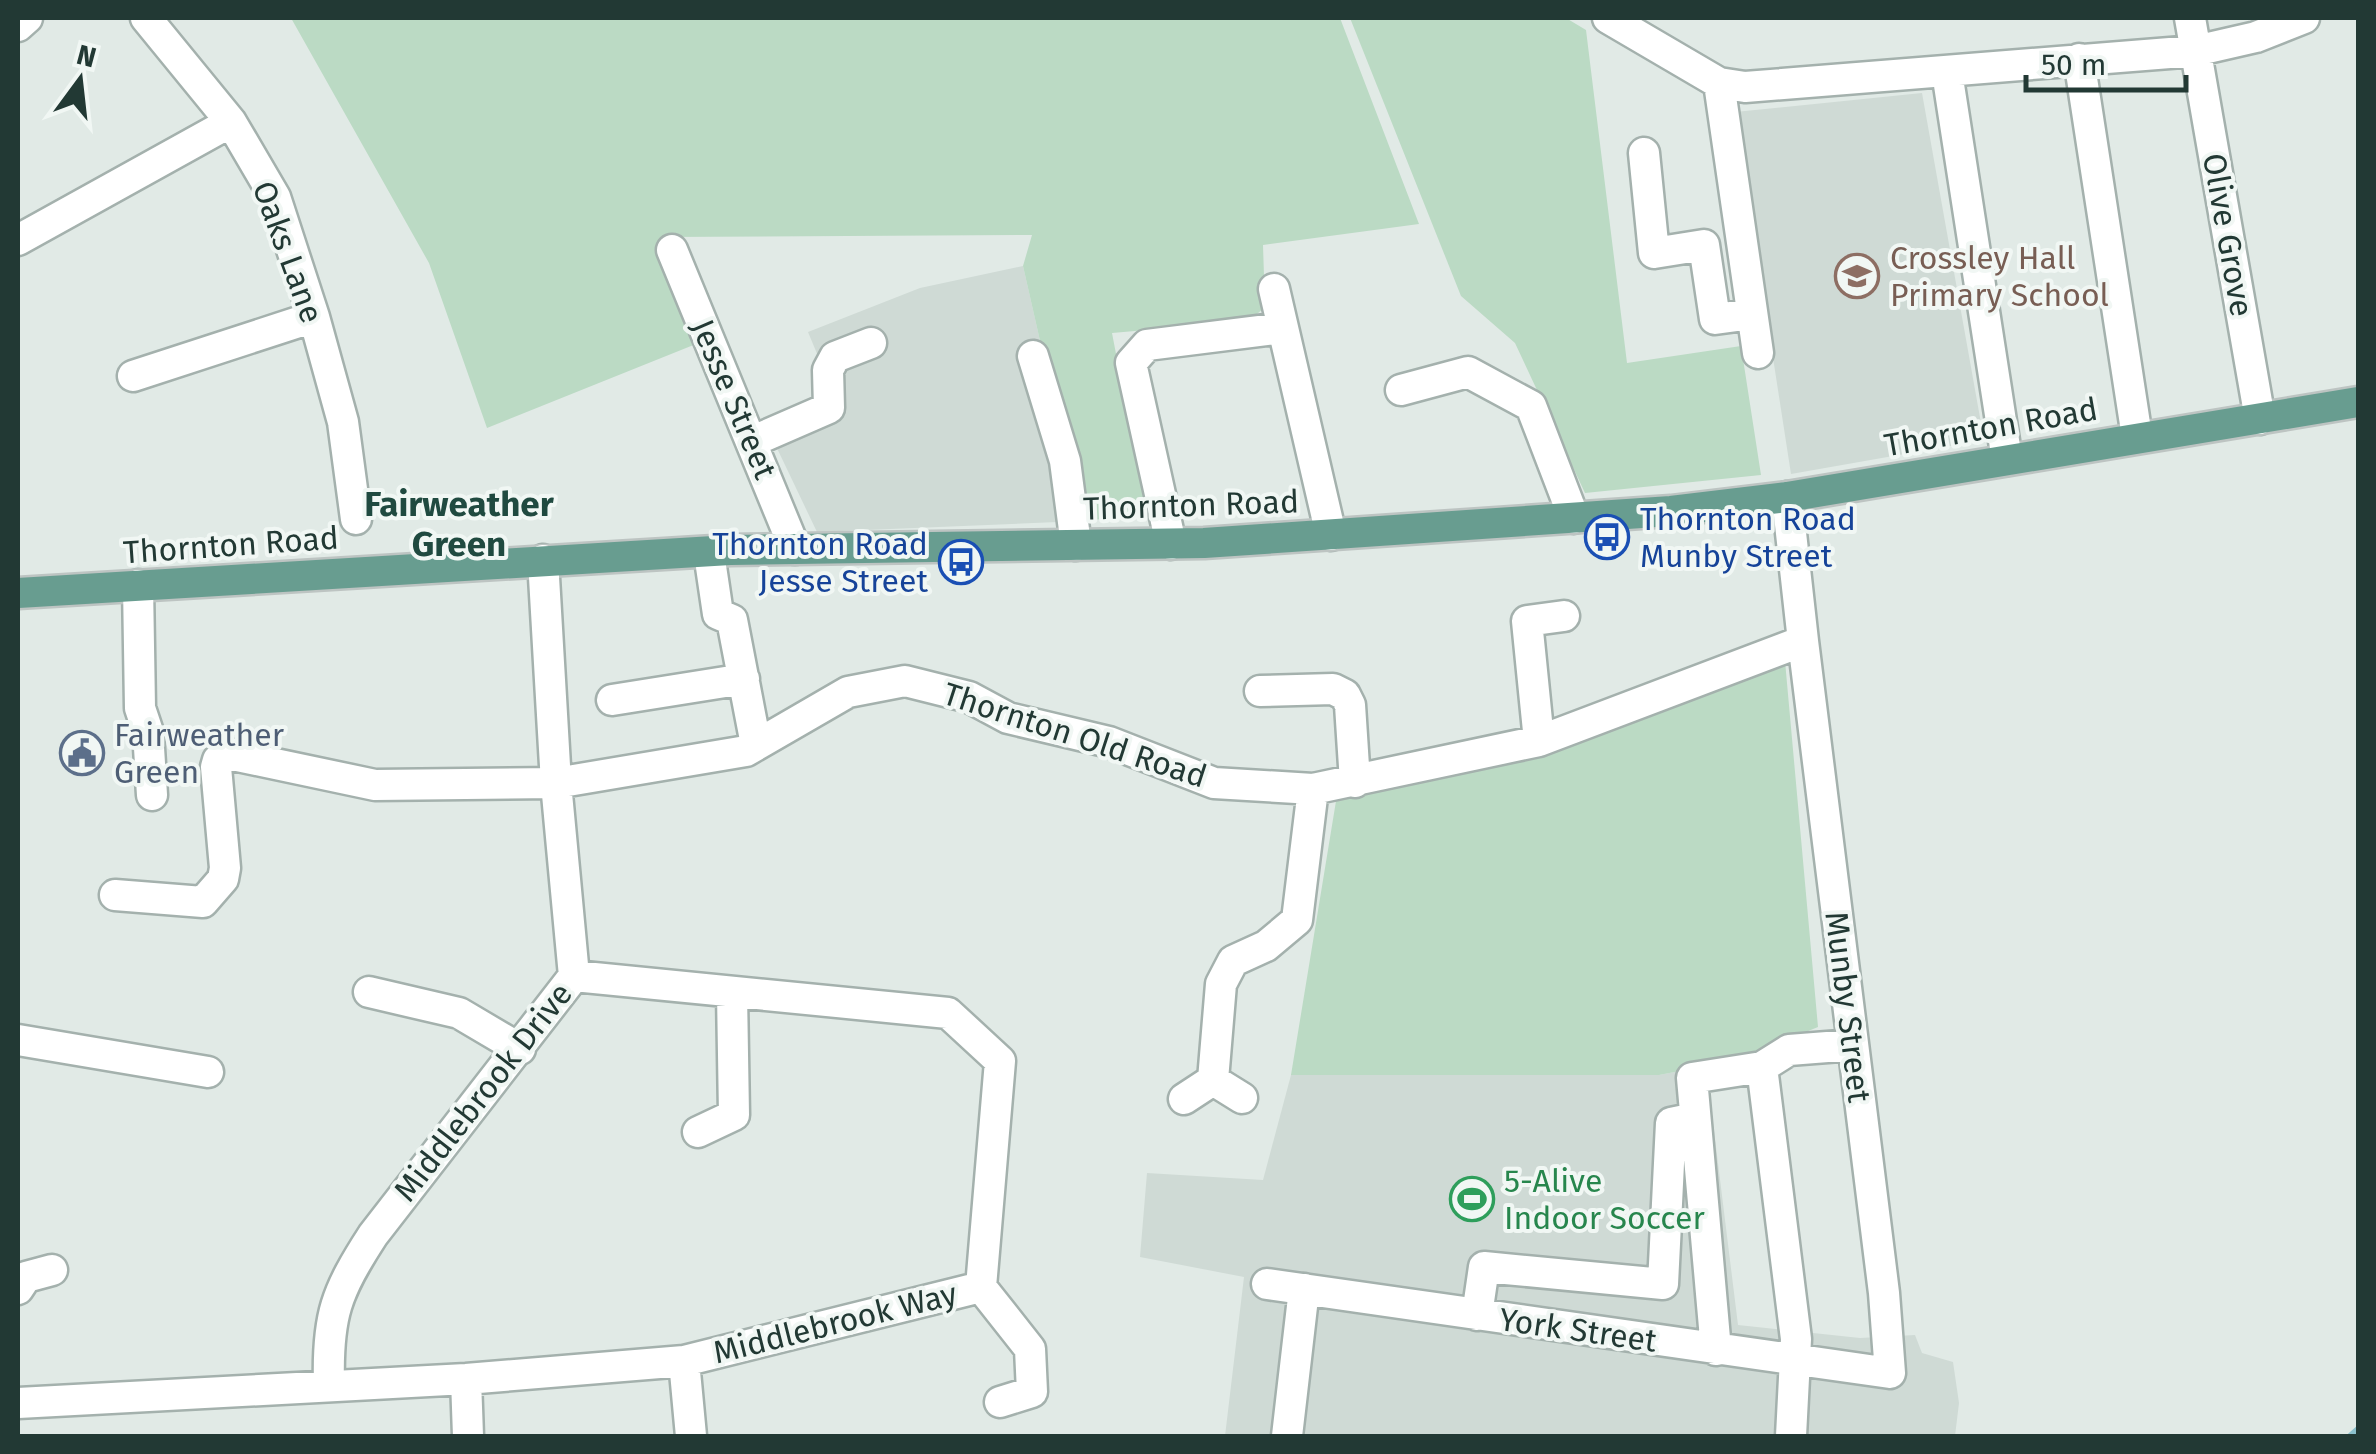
<svg xmlns="http://www.w3.org/2000/svg" width="2376" height="1454" viewBox="0 0 2376 1454" font-family="'Fira Sans',sans-serif">
  <style>
    .built { fill: #cfdad5 }
    .green { fill: #bbdac4 }
    .lines { fill: none; stroke-linecap: round; stroke-linejoin: round }
    .stream { stroke: #8cc1cc; stroke-width: 6 }
    .minor-casing { stroke: #a4b1ad; stroke-width: 35 }
    .major-casing { stroke: #bdc4c2; stroke-width: 35 }
    .minor { stroke: #fff; stroke-width: 30 }
    .major { stroke: #689d90; stroke-width: 30 }
    .labels { text-anchor: middle; dominant-baseline: central; stroke-width: 8; stroke-linejoin: round; paint-order: stroke }
    .street-label { font-size: 32px; fill: #223934; stroke: #f1f7f4 }
    .education-label { font-size: 32px; fill: #785e54; stroke: #f1f7f4; text-anchor: start }
    .transit-label { font-size: 32px; fill: #164399; stroke: #f1f7f4; text-anchor: start }
    .service-label { font-size: 32px; fill: #4e5e75; stroke: #f1f7f4; text-anchor: start }
    .leisure-label { font-size: 32px; fill: #27864d; stroke: #f1f7f4; text-anchor: start }
    .neighbourhood-label { font-size: 35px; font-weight: bold; fill: #204a40; stroke: #f1f7f4 }
  </style>
  <rect width="100%" height="100%" fill="#e1eae6"/>
  <path class="built" d="M1922 93 1984 440 1791 474 1735 112Z
    M1023 266 1081 521 817 532 764 421 833 392 808 332 920 288Z
    M1706 1066 1738 1325 1860 1338 1915 1335 1922 1353 1953 1362 1959 1403 1955 1436H1225L1244 1277 1140 1257 1147 1173 1263 1180 1291 1075H1659Z"/>
  <path class="green" d="M291 18H1340L1419 224 1263 245 1265 307 1249 321 1112 333 1147 515 1081 521 1023 266 1032 235 663 237 701 342 487 428 429 263Z
    M1350 18H1566L1586 30 1627 363 1741 346 1761 475 1585 493 1515 343 1461 296Z
    M1785 661 1818 1027 1737 1060 1659 1075H1291L1337 795Z"/>
  <g class="lines">
    <path class="stream" d="M2350 1436 2358 1429"/>
    <defs>
      <path id="minor" d="M146 18 231 122 275 197 314 317 343 422 356 519
        M1608 18 1719 83 1758 353
        M2190 18 2260 419
        M18 26 27 18
        M2079 59 2137 437
        M1947 72 2007 460
        M1719 83 1745 87 2195 51 2256 37 2304 18
        M1644 153 1654 253 1704 245 1715 319 1752 314
        M18 240 231 122
        M672 250 795 549
        M1274 289 1331 535
        M1033 356 1065 461 1076 545
        M133 376 314 317
        M1401 390 1468 372 1531 406 1574 518
        M751 442 829 408 828 370 835 357 871 343
        M1171 544 1131 363 1147 345 1282 328
        M709 553 718 614 732 620 756 745
        M138 585 140 708 148 732 152 795
        M1260 691 1333 689 1345 695 1350 705 1355 782
        M612 700 744 679
        M1539 741 1527 621 1564 616
        M115 895 203 902 223 879 225 868 216 767 218 760 228 754 375 785 556 783 746 751 848 692 905 681 969 697 1008 718 1109 742 1214 783 1313 789 1539 741 1803 641 1787 497
        M369 992 459 1013 520 1049
        M18 1040 208 1072
        M1762 1067 1796 1339 1791 1436
        M1242 1098 1213 1080 1221 984 1233 961 1266 946 1297 920 1313 789
        M1184 1099 1213 1080
        M698 1132 734 1115 732 993
        M1267 1284 1890 1373 1884 1293 1803 641
        M981 1287 1030 1349 1032 1392 1000 1402
        M18 1289 26 1277 52 1270
        M1477 1315 1484 1267 1663 1284 1671 1123 1695 1118
        M1716 1350 1692 1078 1762 1067 1789 1050 1853 1045
        M684 1361 691 1436
        M466 1379 468 1436
        M329 1384C327 1316 336 1292 373 1235L574 976 556 783 543 560
        M18 1403 466 1379 684 1361 981 1287 1000 1061 948 1013 574 976
        M1287 1436 1304 1289"/>
      <path id="major" d="M18 593 730 550 1204 543 1671 511 1787 497 2358 402"/>
    </defs>
    <use href="#minor" class="minor-casing"/>
    <use href="#major" class="major-casing"/>
    <use href="#minor" class="minor"/>
    <use href="#major" class="major"/>
  </g>
  <defs>
    <symbol id="school-ring" viewBox="-11 -11 22 22"><circle r="9.5" fill="#f1f7f4" stroke="#8d6e63" stroke-width="1.5"/><path d="M0-5L7-2L0 1L-7-2ZM-4 1L0 2.5L4 1V4Q0 6-4 4Z" fill="#8d6e63"/></symbol>
    <symbol id="bus-ring" viewBox="-11 -11 22 22"><circle r="9.5" fill="#f1f7f4" stroke="#1a4fb4" stroke-width="1.5"/><path d="M-5-6H5V4H4V6H2V4H-2V6H-4V4H-5ZM-3.5-4V0h7V-4ZM-3.5 1.2v1.5H-2V1.2ZM2 1.2v1.5H3.5V1.2Z" fill="#1a4fb4"/></symbol>
    <symbol id="civic-ring" viewBox="-11 -11 22 22"><circle r="9.5" fill="#f1f7f4" stroke="#5c6f8a" stroke-width="1.5"/><path d="M-.6-6.5H3V-4.5H.6V-3L4-1V1h2V6H-6V1h2V-1L-.6-3ZM-1.2 2.5V6h2.4V2.5Z" fill="#5c6f8a"/></symbol>
    <symbol id="stadium-ring" viewBox="-11 -11 22 22"><circle r="9.5" fill="#f1f7f4" stroke="#2e9e5b" stroke-width="1.5"/><path d="M0-5a6.5 5 0 1 0 0 10a6.5 5 0 1 0 0-10ZM-3.5-1.8h7v3.6h-7Z" fill="#2e9e5b"/></symbol>
  </defs>
  <g fill-rule="evenodd">
    <use href="#school-ring" x="1832" y="251" width="50" height="50"/>
    <use href="#bus-ring" x="1582" y="512" width="50" height="50"/>
    <use href="#bus-ring" x="936" y="537" width="50" height="50"/>
    <use href="#civic-ring" x="57" y="728" width="50" height="50"/>
    <use href="#stadium-ring" x="1447" y="1174" width="50" height="50"/>
  </g>
  <g class="labels">
    <g class="street-label">
      <text transform="translate(2228 235) rotate(80)">Olive Grove</text>
      <text transform="translate(288 252) rotate(70)">Oaks Lane</text>
      <text transform="translate(734 399) rotate(67)">Jesse Street</text>
      <text transform="translate(1991 427) rotate(-10)">Thornton Road</text>
      <text transform="translate(1191 505) rotate(-2)">Thornton Road</text>
      <text transform="translate(231 545) rotate(-4)">Thornton Road</text>
      <text transform="translate(1075 735) rotate(18)">Thornton Old Road</text>
      <text transform="translate(1848 1007) rotate(83)">Munby Street</text>
      <text transform="translate(483 1092) rotate(-52)">Middlebrook Drive</text>
      <text transform="translate(835 1323) rotate(-14)">Middlebrook Way</text>
      <text transform="translate(1578 1330) rotate(8)">York Street</text>
    </g>
    <g class="education-label">
      <text x="1890" y="258">Crossley Hall<tspan x="1890" dy="37">Primary School</tspan></text>
    </g>
    <g class="transit-label">
      <text x="1640" y="519">Thornton Road<tspan x="1640" dy="37">Munby Street</tspan></text>
      <text x="928" y="544" text-anchor="end">Thornton Road<tspan x="928" dy="37">Jesse Street</tspan></text>
    </g>
    <g class="service-label">
      <text x="114" y="735">Fairweather<tspan x="114" dy="37">Green</tspan></text>
    </g>
    <g class="leisure-label">
      <text x="1504" y="1181">5-Alive<tspan x="1504" dy="37">Indoor Soccer</tspan></text>
    </g>
    <g class="neighbourhood-label">
      <text x="459" y="504">Fairweather<tspan x="459" dy="40">Green</tspan></text>
    </g>
  </g>
  <rect width="2376" height="1454" fill="none" stroke="#223934" stroke-width="40"/>
  <g transform="translate(80 80) rotate(15)" stroke="#f1f7f4" stroke-width="8" paint-order="stroke">
  <path d="M0-8L18 38L0 25L-18 38Z" fill="#223934"/>
  <text y="-15" font-size="28" font-weight="bold" text-anchor="middle" fill="#223934">N</text>
  </g>
  <path d="M2026 75v15h160v-15" fill="none" stroke="#223934" stroke-width="5"/>
  <text x="2041" y="75" font-size="30" fill="#223934" stroke="#f1f7f4" stroke-width="8" paint-order="stroke">50 m</text>
</svg>
